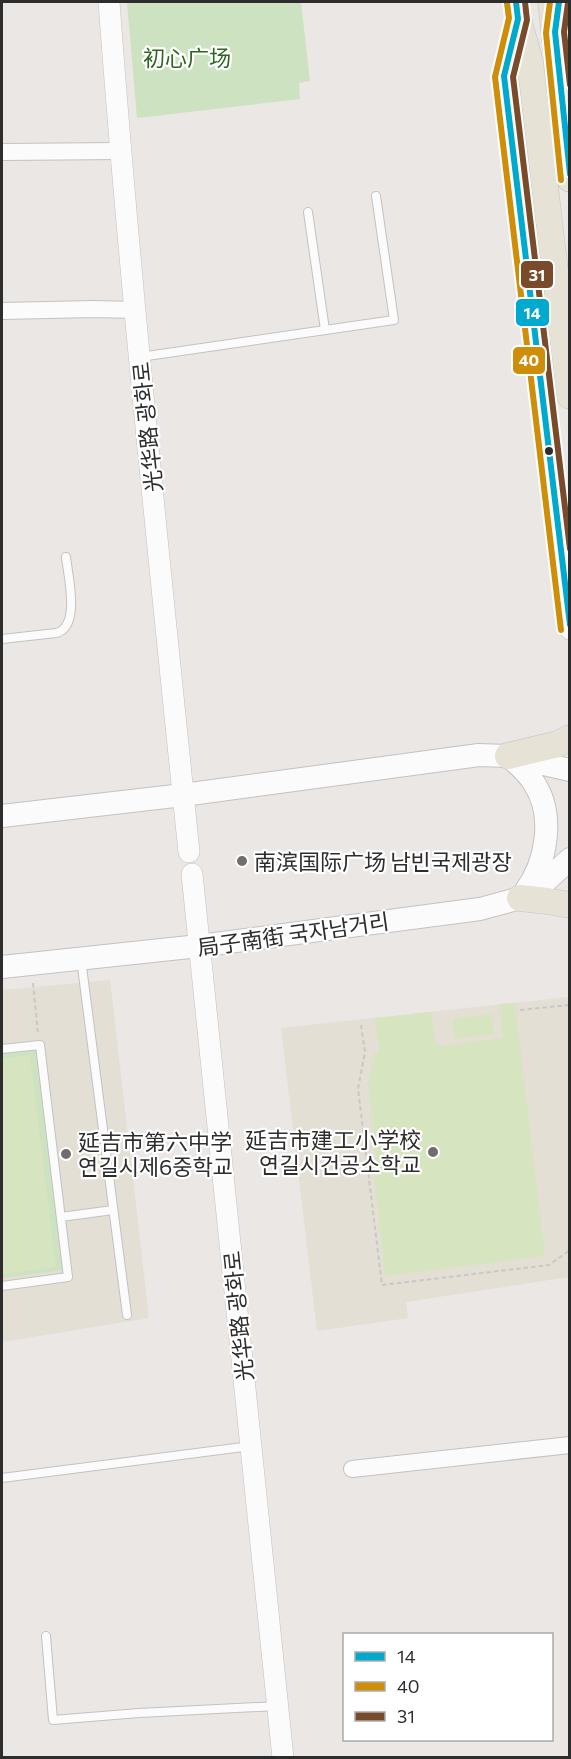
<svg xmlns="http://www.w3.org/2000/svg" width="571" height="1759" viewBox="0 0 571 1759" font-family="Commissioner,'Noto Sans SC','Noto Sans KR',sans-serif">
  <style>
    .education { fill: #e3dfd4 }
    .green { fill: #cde2c0 }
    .pitch { fill: #d6e5bf }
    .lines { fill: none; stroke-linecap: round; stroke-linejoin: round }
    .service-casing { stroke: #c3c2c2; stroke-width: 10 }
    .minor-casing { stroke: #c3c2c2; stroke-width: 18 }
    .tertiary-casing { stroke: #c3c2c2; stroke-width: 22 }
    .secondary-casing { stroke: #c3c2c2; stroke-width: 24 }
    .primary-casing { stroke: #c6c4c3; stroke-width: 27 }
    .path { stroke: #c8c8c8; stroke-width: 2; stroke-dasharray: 4.5 3; stroke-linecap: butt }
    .service { stroke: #fcfbfb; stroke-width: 8 }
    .minor { stroke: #fcfbfb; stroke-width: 16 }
    .tertiary { stroke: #fcfbfb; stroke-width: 21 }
    .secondary { stroke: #fcfbfb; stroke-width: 22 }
    .primary { stroke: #e6e2d6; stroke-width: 26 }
    .bus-1-casing { stroke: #fff; stroke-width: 10 }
    .bus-2-casing { stroke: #fff; stroke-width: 10 }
    .bus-3-casing { stroke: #fff; stroke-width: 10 }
    .bus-1 { stroke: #00a9ce; stroke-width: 6 }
    .bus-2 { stroke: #cf8e09; stroke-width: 6 }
    .bus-3 { stroke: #7a4b2a; stroke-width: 6 }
    .bus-dot { fill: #2d2d2d; stroke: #fff; stroke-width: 2 }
    .poi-dot { fill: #6f6e6d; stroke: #fff; stroke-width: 2 }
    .labels { text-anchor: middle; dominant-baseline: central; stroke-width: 4.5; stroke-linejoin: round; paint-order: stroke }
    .park-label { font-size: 22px; fill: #2f6423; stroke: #fff }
    .street-label { font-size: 22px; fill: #2d2d2d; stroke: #fff }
    .poi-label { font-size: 22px; fill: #2d2d2d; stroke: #fff; text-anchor: start }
    .line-badge { stroke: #fff; stroke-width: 2 }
    .badge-label { font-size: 16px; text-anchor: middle; font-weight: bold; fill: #fff }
  </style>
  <rect width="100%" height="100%" fill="#eae7e4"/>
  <path class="education" d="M110 980 149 1318 2 1342V990Z
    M569 997V1277L406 1302 408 1318 317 1331 281 1028Z"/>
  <path class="green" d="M127 2H301L310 81 299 83 300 99 137 118Z
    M37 1049 64 1270 2 1278V1053Z"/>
  <path class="pitch" d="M515 1003 545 1256 385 1276 372 1157H376L368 1085 374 1053 379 1052 375 1018 431 1012 436 1046 503 1038 499 1004Z
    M492 1014 494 1034 455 1039 453 1019Z
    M30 1055 56 1267 2 1274V1059Z"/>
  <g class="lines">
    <defs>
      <path id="service" d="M308 212 325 330
        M140 357 394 320 376 196
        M2 639 56 633C81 627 68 576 66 557
        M81 959 127 1315
        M2 1049 40 1045 68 1277 2 1286
        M61 1217 113 1210
        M2 1478 251 1446
        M46 1636 53 1720 139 1713 278 1706"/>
      <path id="minor" d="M2 152 120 151
        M2 311 93 309 135 310
        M352 1469 570 1445"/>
      <path id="tertiary" d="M109 2C130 285 160 569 189 852
        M518 19 504 76 570 629
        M192 874 283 1758"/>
      <path id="secondary" d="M508 756C518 764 527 772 534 783 555 815 547 862 525 892
        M2 816 183 795 479 755 508 756 570 770
        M2 967 199 946 480 909 524 897 536 890 570 859"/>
      <path id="primary" d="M516 2 518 19 530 62 570 396
        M551 2 570 179
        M508 756 558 744 570 738
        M520 898 547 901 570 905"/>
    </defs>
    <use href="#service" class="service-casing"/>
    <use href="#minor" class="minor-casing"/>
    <use href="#tertiary" class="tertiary-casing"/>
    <use href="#secondary" class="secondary-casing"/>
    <use href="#primary" class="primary-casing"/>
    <path class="path" d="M33 983 38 1034
      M520 1010 570 1005
      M361 1025 365 1052 358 1089 382 1285 549 1265 570 1250"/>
    <use href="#service" class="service"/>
    <use href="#minor" class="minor"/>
    <use href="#tertiary" class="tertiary"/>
    <use href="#secondary" class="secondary"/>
    <use href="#primary" class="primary"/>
    <defs>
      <path id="bus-1" d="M516 2 518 19 504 76 570 625
        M559 2 555 32 570 174"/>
      <path id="bus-2" d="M550 2 546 33 561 180
        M507 3 509 18 495 77 561 630"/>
      <path id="bus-3" d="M525 2 527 20 513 77 570 549
        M568 3 564 32 570 85"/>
    </defs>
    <use href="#bus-1" class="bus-1-casing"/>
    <use href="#bus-2" class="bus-2-casing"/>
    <use href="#bus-3" class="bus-3-casing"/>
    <use href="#bus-1" class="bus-1"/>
    <use href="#bus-2" class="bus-2"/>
    <use href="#bus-3" class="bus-3"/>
  </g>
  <circle class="bus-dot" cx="549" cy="451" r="5"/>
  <g class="poi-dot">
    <circle cx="242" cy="861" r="6"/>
    <circle cx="433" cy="1152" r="6"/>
    <circle cx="66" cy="1154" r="6"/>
  </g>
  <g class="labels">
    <g class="park-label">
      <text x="187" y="57">初心广场</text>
    </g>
    <g class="street-label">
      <text transform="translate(147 427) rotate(-96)">光华路 광화로</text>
      <text transform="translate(293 934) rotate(-8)">局子南街 국자남거리</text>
      <text transform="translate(238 1316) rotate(-96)">光华路 광화로</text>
    </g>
    <g class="poi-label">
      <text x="254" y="861">南滨国际广场 남빈국제광장</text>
      <text x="421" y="1139" text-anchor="end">延吉市建工小学校<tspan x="421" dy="25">연길시건공소학교</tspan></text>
      <text x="78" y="1141">延吉市第六中学<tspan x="78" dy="25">연길시제6중학교</tspan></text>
    </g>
  </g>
  <g class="line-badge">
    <rect x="520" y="260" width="34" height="29" rx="6" fill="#7a4b2a"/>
    <rect x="515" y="298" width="35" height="29" rx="6" fill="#00a9ce"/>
    <rect x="512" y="346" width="34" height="29" rx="6" fill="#cf8e09"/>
  </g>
  <g class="badge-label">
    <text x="537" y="281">31</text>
    <text x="532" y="319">14</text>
    <text x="529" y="366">40</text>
  </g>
  <rect width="571" height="1759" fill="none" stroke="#2d2d2d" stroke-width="6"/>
  <rect x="343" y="1633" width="210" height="108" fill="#ffffff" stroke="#ababab" stroke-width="1.5"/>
  <rect x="355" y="1652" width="30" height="9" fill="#00a9ce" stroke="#ababab" stroke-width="1.5"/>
  <text x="397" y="1663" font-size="18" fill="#2d2d2d">14</text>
  <rect x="355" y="1682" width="30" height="9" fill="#cf8e09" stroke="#ababab" stroke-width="1.5"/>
  <text x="397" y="1693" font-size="18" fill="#2d2d2d">40</text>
  <rect x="355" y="1712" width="30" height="9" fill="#7a4b2a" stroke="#ababab" stroke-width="1.5"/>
  <text x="397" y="1723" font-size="18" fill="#2d2d2d">31</text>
</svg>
